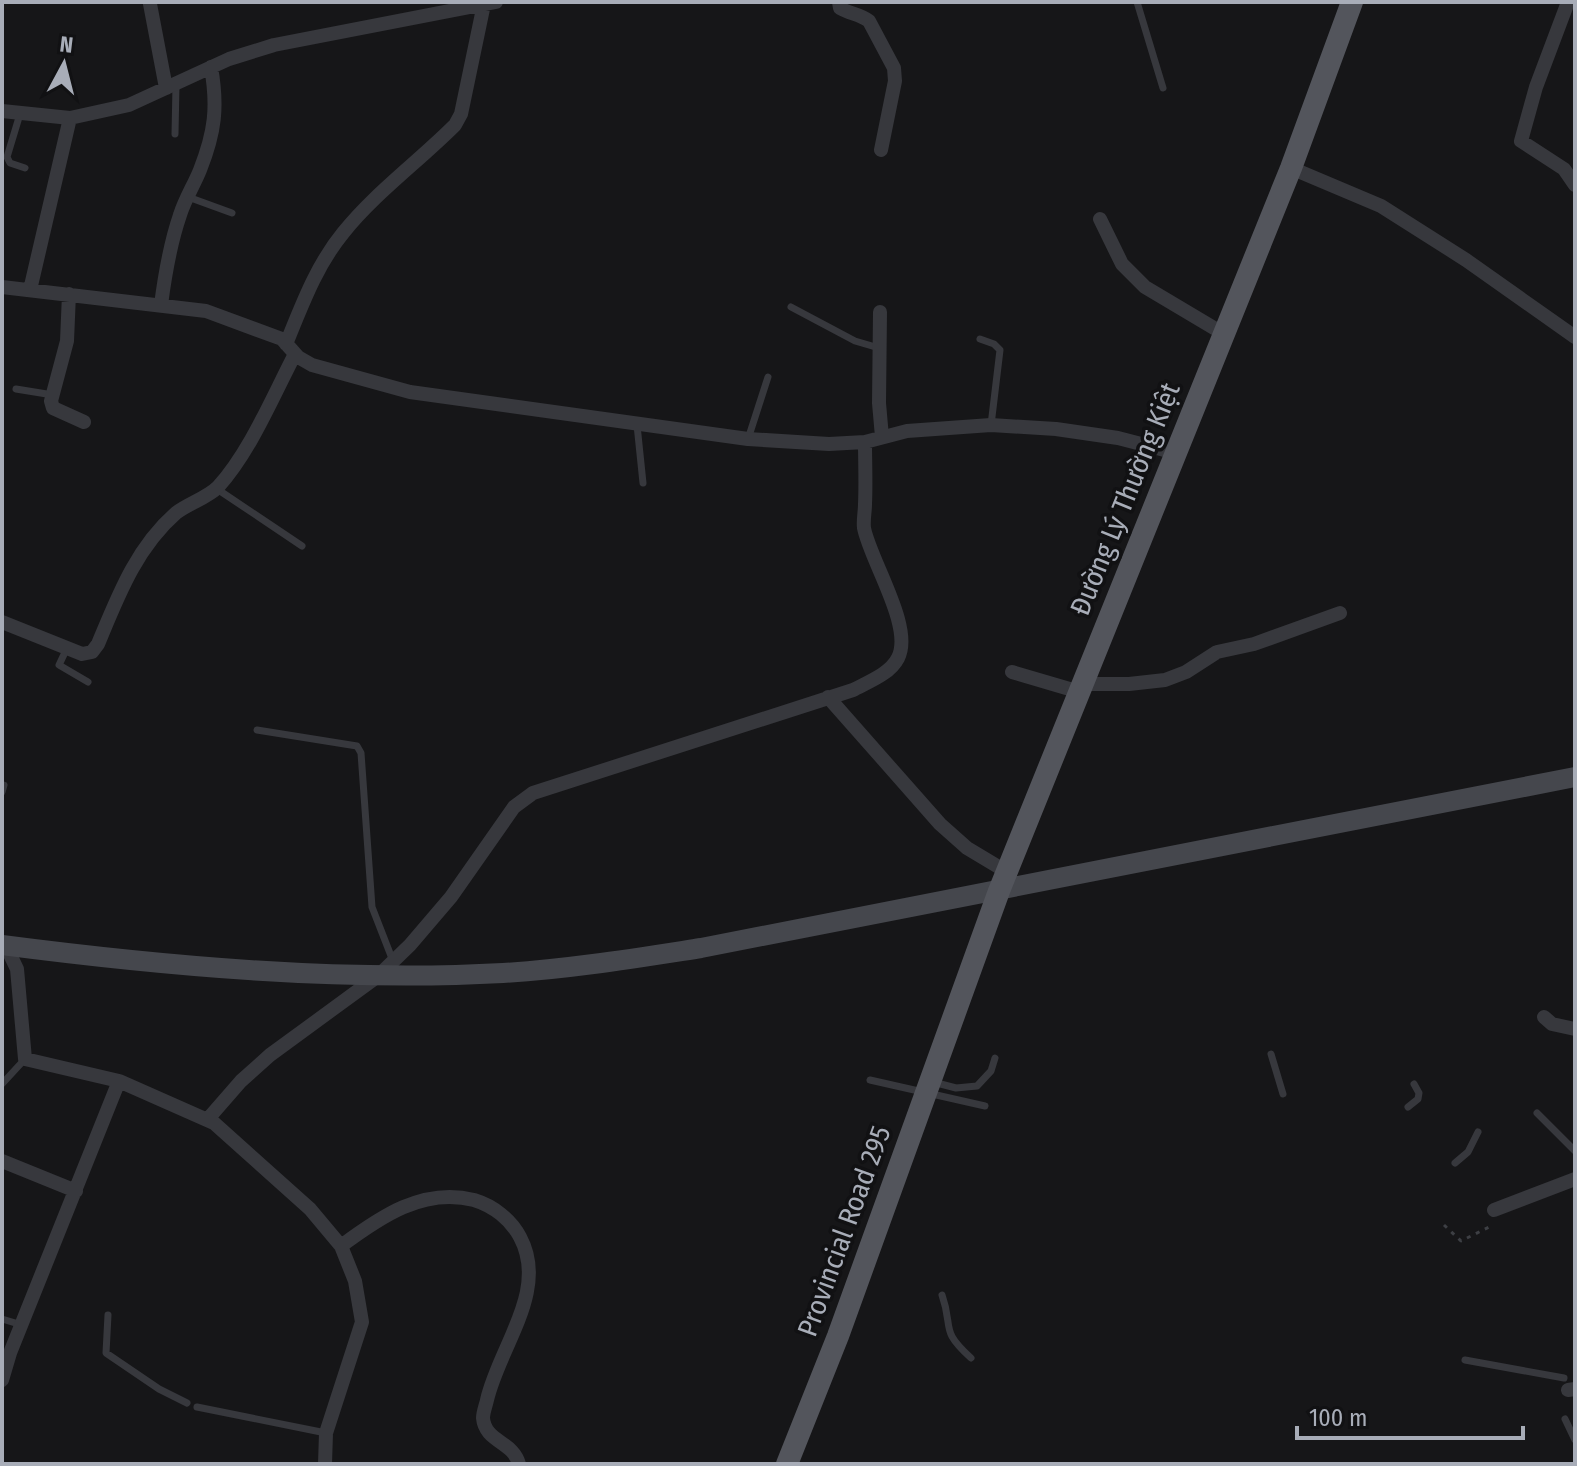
<svg xmlns="http://www.w3.org/2000/svg" width="1577" height="1466" viewBox="0 0 1577 1466" font-family="'Fira Sans Condensed',sans-serif">
  <style>
    .lines { fill: none; stroke-linecap: round; stroke-linejoin: round }
    .path { stroke: #3d3f44; stroke-width: 3; stroke-dasharray: 4 6; stroke-linecap: butt }
    .lane { stroke: #37383d; stroke-width: 7 }
    .street { stroke: #37383d; stroke-width: 14 }
    .secondary { stroke: #45474d; stroke-width: 20 }
    .primary { stroke: #53555c; stroke-width: 22 }
    .labels { text-anchor: middle; dominant-baseline: central; stroke-width: 7; stroke-linejoin: round; paint-order: stroke }
    .street-label { font-size: 28px; fill: #a8adb8; stroke: #111113 }
  </style>
  <rect width="100%" height="100%" fill="#161618"/>
  <g class="lines">
    <path class="path" d="M1444 1225 1461 1241 1493 1225"/>
    <path class="lane" d="M1137 2 1163 88
      M20 114 7 157 10 163 25 168
      M175 134 176 85
      M188 197 232 213
      M791 307 855 341 879 348
      M980 339 994 344 1000 350 991 425
      M16 389 53 395
      M637 425 643 483
      M748 439 768 377
      M217 489 302 546
      M67 648 59 665 88 682
      M257 730 357 746 361 753 372 907 393 961
      M2 792 4 785
      M1271 1054 1283 1094
      M870 1080 985 1106
      M933 1082 956 1088 977 1086 991 1071 995 1058
      M2 1084 25 1059
      M1408 1107 1418 1099 1419 1093 1414 1084
      M1537 1113 1575 1151
      M1455 1163 1468 1152 1478 1132
      M942 1295C954 1329 939 1329 971 1358
      M108 1315 106 1353 159 1389 187 1403
      M2 1319 22 1325
      M1465 1360 1564 1378
      M197 1407 326 1433
      M1565 1419 1575 1440"/>
    <path class="street" d="M839 2 840 8C850 14 860 14 869 21L894 68 895 81 881 150
      M1568 2 1536 87 1521 141 1564 169 1575 185
      M150 4 166 88
      M2 111 70 118 129 105 229 59 274 45 496 2
      M1291 168 1381 206 1466 260 1575 337
      M1100 219 1122 264 1145 287 1224 334
      M2 287 206 311 282 339 298 357 312 365 410 392 748 439 829 444 865 442 907 431 991 425 1056 429 1118 438 1176 453
      M30 290 70 118
      M69 294 67 341 51 401 53 408 84 422
      M161 305C165 274 170 244 180 215 185 199 194 185 200 170 215 132 218 107 211 67
      M880 312 879 403 882 437
      M286 344C302 305 316 266 343 233 375 193 418 162 455 125L461 114 484 4
      M2 622 82 654 92 652 98 644C118 596 136 548 176 513 189 503 207 498 218 487 250 452 273 396 295 354
      M1012 672 1073 690 1080 689
      M1083 684H1129L1165 680 1186 672 1217 652 1254 644 1340 613
      M828 697 940 824 967 848 1007 872
      M6 946 17 969 25 1059 119 1081 214 1123 310 1209 341 1246 355 1281 362 1322 326 1433 325 1464
      M1544 1017 1552 1024 1575 1029
      M207 1120 241 1081 270 1055 378 976 410 945 451 897 514 807 533 793 853 690C868 682 890 674 898 658 914 627 870 560 864 528 863 520 865 512 865 504 866 483 865 462 865 442
      M2 1161 76 1191
      M1494 1210 1575 1179
      M341 1246C380 1217 423 1187 474 1200 494 1206 511 1220 520 1237 549 1291 499 1347 487 1400 486 1405 483 1412 483 1418 485 1442 513 1441 519 1464
      M2 1380 10 1353 119 1081
      M1568 1390 1575 1389"/>
    <path class="secondary" d="M2 945C164 966 340 982 503 973 569 969 636 958 701 948L1575 777"/>
    <path class="primary" d="M787 1464 838 1336 999 891 1291 168 1352 2"/>
  </g>
  <g class="labels">
    <g class="street-label">
      <text transform="translate(1125 499) rotate(-68)">Đường Lý Thường Kiệt</text>
      <text transform="translate(844 1231) rotate(-70)">Provincial Road 295</text>
    </g>
  </g>
  <rect width="1577" height="1466" fill="none" stroke="#a8adb8" stroke-width="8"/>
  <g transform="translate(64 64) rotate(7)" stroke="#111113" stroke-width="6" paint-order="stroke">
  <path d="M0-6L14 30L0 20L-14 30Z" fill="#a8adb8"/>
  <text y="-12" font-size="22" font-weight="bold" text-anchor="middle" fill="#a8adb8">N</text>
  </g>
  <path d="M1297 1426v12h226v-12" fill="none" stroke="#a8adb8" stroke-width="4"/>
  <text x="1309" y="1426" font-size="24" fill="#a8adb8" stroke="#111113" stroke-width="6" paint-order="stroke">100 m</text>
</svg>
